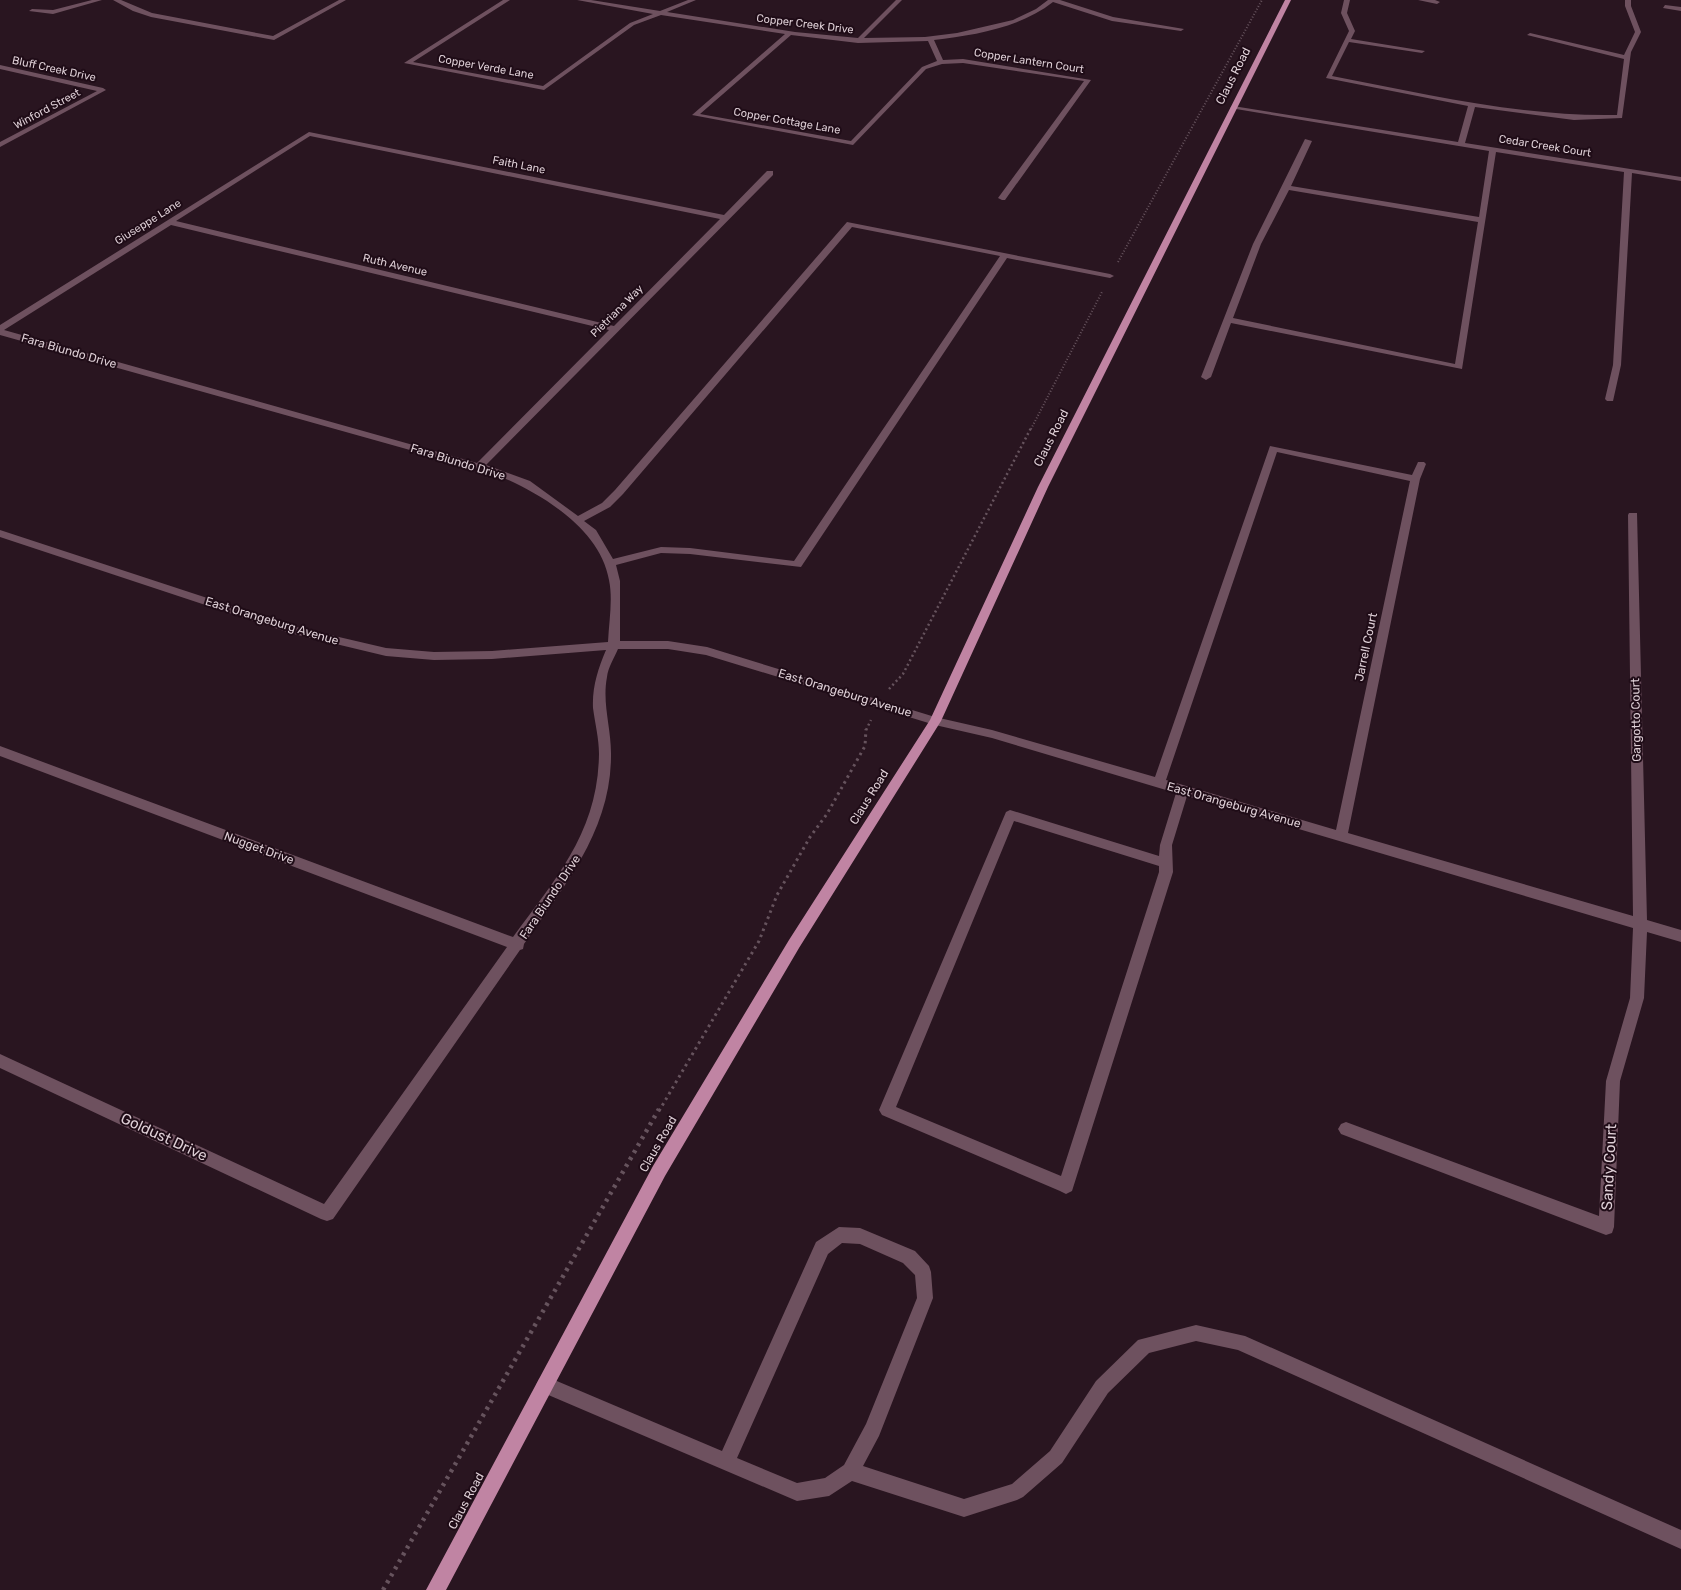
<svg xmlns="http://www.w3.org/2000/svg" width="1681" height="1590" viewBox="0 0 1681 1590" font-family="Rubik,sans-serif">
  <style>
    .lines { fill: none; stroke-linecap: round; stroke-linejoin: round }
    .path-far3 { stroke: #66535d; stroke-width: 2; stroke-dasharray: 1 2; stroke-linecap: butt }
    .path-far2 { stroke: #66535d; stroke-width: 2.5; stroke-dasharray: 2 3; stroke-linecap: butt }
    .path-far1 { stroke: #66535d; stroke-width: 3; stroke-dasharray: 2.5 4; stroke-linecap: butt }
    .path { stroke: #66535d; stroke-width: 4.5; stroke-dasharray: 3 5; stroke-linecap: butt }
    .minor { fill: #6e515f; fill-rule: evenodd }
    .major { fill: #c084a3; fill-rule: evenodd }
    .labels { text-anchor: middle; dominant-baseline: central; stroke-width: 4; stroke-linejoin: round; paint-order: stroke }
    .far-street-label { font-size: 11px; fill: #decfd6; stroke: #1f0c17 }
    .street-label { font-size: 12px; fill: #decfd6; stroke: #1f0c17 }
    .near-street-label { font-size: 15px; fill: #decfd6; stroke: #1f0c17 }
  </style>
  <rect width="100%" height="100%" fill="#291520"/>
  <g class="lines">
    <path class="path-far3" d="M1118 262 1262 0
      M1031 429 1102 292"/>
    <path class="path-far2" d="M889 689 903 674 1031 428
      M866 730 871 720"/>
    <path class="path-far1" d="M659 1111 759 941 777 895 810 837 827 814 865 746 866 729"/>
    <path class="path" d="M383 1590 659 1109"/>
    <path class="minor" d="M92 0H102L53 14 29 11 32 9 53 10Z
      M113 0H121L152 13 273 36 339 0H346L274 40 151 17 133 11Z
      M503 0H510L413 62 543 86 630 23 653 14 577 0H591L660 11 688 0H696L667 12 795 32 858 38 896 0H902L864 38 925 37 957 33 1013 20 1036 9 1048 0H1060L1113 17 1184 29 1181 31 1112 21 1053 2C1020 28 974 35 934 40L943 60 963 59 1091 80 1005 200H1002L998 198 1084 81 963 63 942 64 926 69 853 145 692 115 785 34 661 15 634 25 544 90 404 63ZM791 35 858 43 928 41 937 61 922 67 851 141 700 114Z
      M1344 0H1350L1347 13 1355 31 1351 39 1425 51 1422 53 1349 42 1332 76C1426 94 1521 117 1617 115L1624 59 1527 35 1530 33 1624 55 1635 32 1625 6V0H1631V6L1641 32 1631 52 1622 118 1574 120 1475 107 1465 143 1681 177V181L1632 173 1621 365 1613 401H1607L1605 399 1613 365 1624 172 1496 152 1462 369 1231 323 1211 377 1206 380 1201 377 1253 244 1305 139 1312 141 1291 186 1479 217 1489 151 1230 108 1233 106 1458 142 1468 106 1326 78 1349 31 1341 13ZM1289 190 1478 222 1455 364 1233 318 1261 244Z
      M1418 0H1435L1440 2 1437 4Z
      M1665 5 1681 7V11L1663 8Z
      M0 65 103 88 106 90 0 147V142L97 91 0 69Z
      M309 132 724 215 767 171H773V175L486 465 530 481 578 516 602 503 615 490 847 222 1110 274 1114 276 1110 278 1007 258 801 567 690 554 661 553 616 565 620 581V641H668L707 647 935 717 992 730 1155 777 1270 446 1412 475 1418 462H1424L1426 464 1420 479 1348 833 1633 916 1628 515 1629 513H1637L1647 920 1681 930V942L1647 932 1644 998 1620 1081 1614 1227 1612 1233 1606 1235 1341 1134 1338 1129 1341 1124 1346 1122 1599 1216 1606 1081 1630 998 1633 928 1187 796 1172 845 1173 872 1072 1191 1066 1194 1060 1191 882 1115 879 1110 1006 812 1010 810 1159 856 1160 845 1176 793 992 738 935 725 706 655 668 649H618C614 658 608 668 607 677 602 703 611 727 611 753 612 829 565 885 524 944L523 949 520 950 333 1219 327 1221 321 1219 0 1068V1054L324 1204 507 947 0 756V746L513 937C556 878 598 832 599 754 599 739 595 723 593 708 592 687 598 669 606 650L492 659 434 660 386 656 290 633 0 537V530L296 627 386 648 434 652 492 651 608 642C609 622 613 599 609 580 600 527 537 491 492 473L0 335V325ZM310 136 720 219 614 326 176 221ZM171 225 609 330 477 463 4 330ZM852 227 1000 256 794 561 690 548 661 547 613 559 596 530 584 521 610 507 623 494ZM1277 452 1410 481 1336 830 1166 780ZM1014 821 1159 866V872L1061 1176 896 1107Z
      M839 1227 860 1228 915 1251 929 1266 931 1272 933 1298 879 1436 863 1466 964 1499 1012 1484 1050 1451 1096 1381 1138 1340 1196 1325 1245 1336 1681 1530V1549L1238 1350 1196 1341 1149 1353 1108 1393 1062 1463 1023 1497 1017 1500 964 1517 852 1481 829 1496 797 1501 539 1391 536 1385 539 1379 545 1376 722 1451 816 1242ZM842 1243 860 1244 903 1263 915 1275 917 1298 866 1424 844 1465 825 1478 797 1483 737 1458 828 1254Z"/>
    <path class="major" d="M1285 0H1291L1048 487 941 721 799 948 665 1176 446 1590H426L653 1166 789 940 930 720 1038 487Z"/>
  </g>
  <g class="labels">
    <g class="far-street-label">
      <text transform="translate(805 24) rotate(7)">Copper Creek Drive</text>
      <text transform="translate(1029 61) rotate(9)">Copper Lantern Court</text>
      <text transform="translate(486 67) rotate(10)">Copper Verde Lane</text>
      <text transform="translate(54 69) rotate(12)">Bluff Creek Drive</text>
      <text transform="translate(47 109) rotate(-28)">Winford Street</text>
      <text transform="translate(787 121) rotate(10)">Copper Cottage Lane</text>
      <text transform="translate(1545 146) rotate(9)">Cedar Creek Court</text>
      <text transform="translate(519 165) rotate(11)">Faith Lane</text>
      <text transform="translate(148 222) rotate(-32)">Giuseppe Lane</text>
      <text transform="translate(395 265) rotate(13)">Ruth Avenue</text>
      <text transform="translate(617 311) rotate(-45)">Pietriana Way</text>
    </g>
    <g class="street-label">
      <text transform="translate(1233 76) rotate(-63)">Claus Road</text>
      <text transform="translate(69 351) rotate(16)">Fara Biundo Drive</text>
      <text transform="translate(1051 438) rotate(-63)">Claus Road</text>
      <text transform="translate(458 462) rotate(17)">Fara Biundo Drive</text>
      <text transform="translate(272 621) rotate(17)">East Orangeburg Avenue</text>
      <text transform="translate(1366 647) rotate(-78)">Jarrell Court</text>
      <text transform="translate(845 693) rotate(17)">East Orangeburg Avenue</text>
      <text transform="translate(1636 720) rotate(-91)">Gargotto Court</text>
      <text transform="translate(869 797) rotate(-58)">Claus Road</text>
      <text transform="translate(1234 805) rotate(16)">East Orangeburg Avenue</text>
      <text transform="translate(259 848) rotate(20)">Nugget Drive</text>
      <text transform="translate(550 897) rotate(-56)">Fara Biundo Drive</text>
      <text transform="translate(658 1144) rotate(-60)">Claus Road</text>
      <text transform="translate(466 1501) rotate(-62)">Claus Road</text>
    </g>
    <g class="near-street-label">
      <text transform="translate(164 1137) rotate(25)">Goldust Drive</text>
      <text transform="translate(1609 1167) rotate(-87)">Sandy Court</text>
    </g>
  </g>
</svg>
